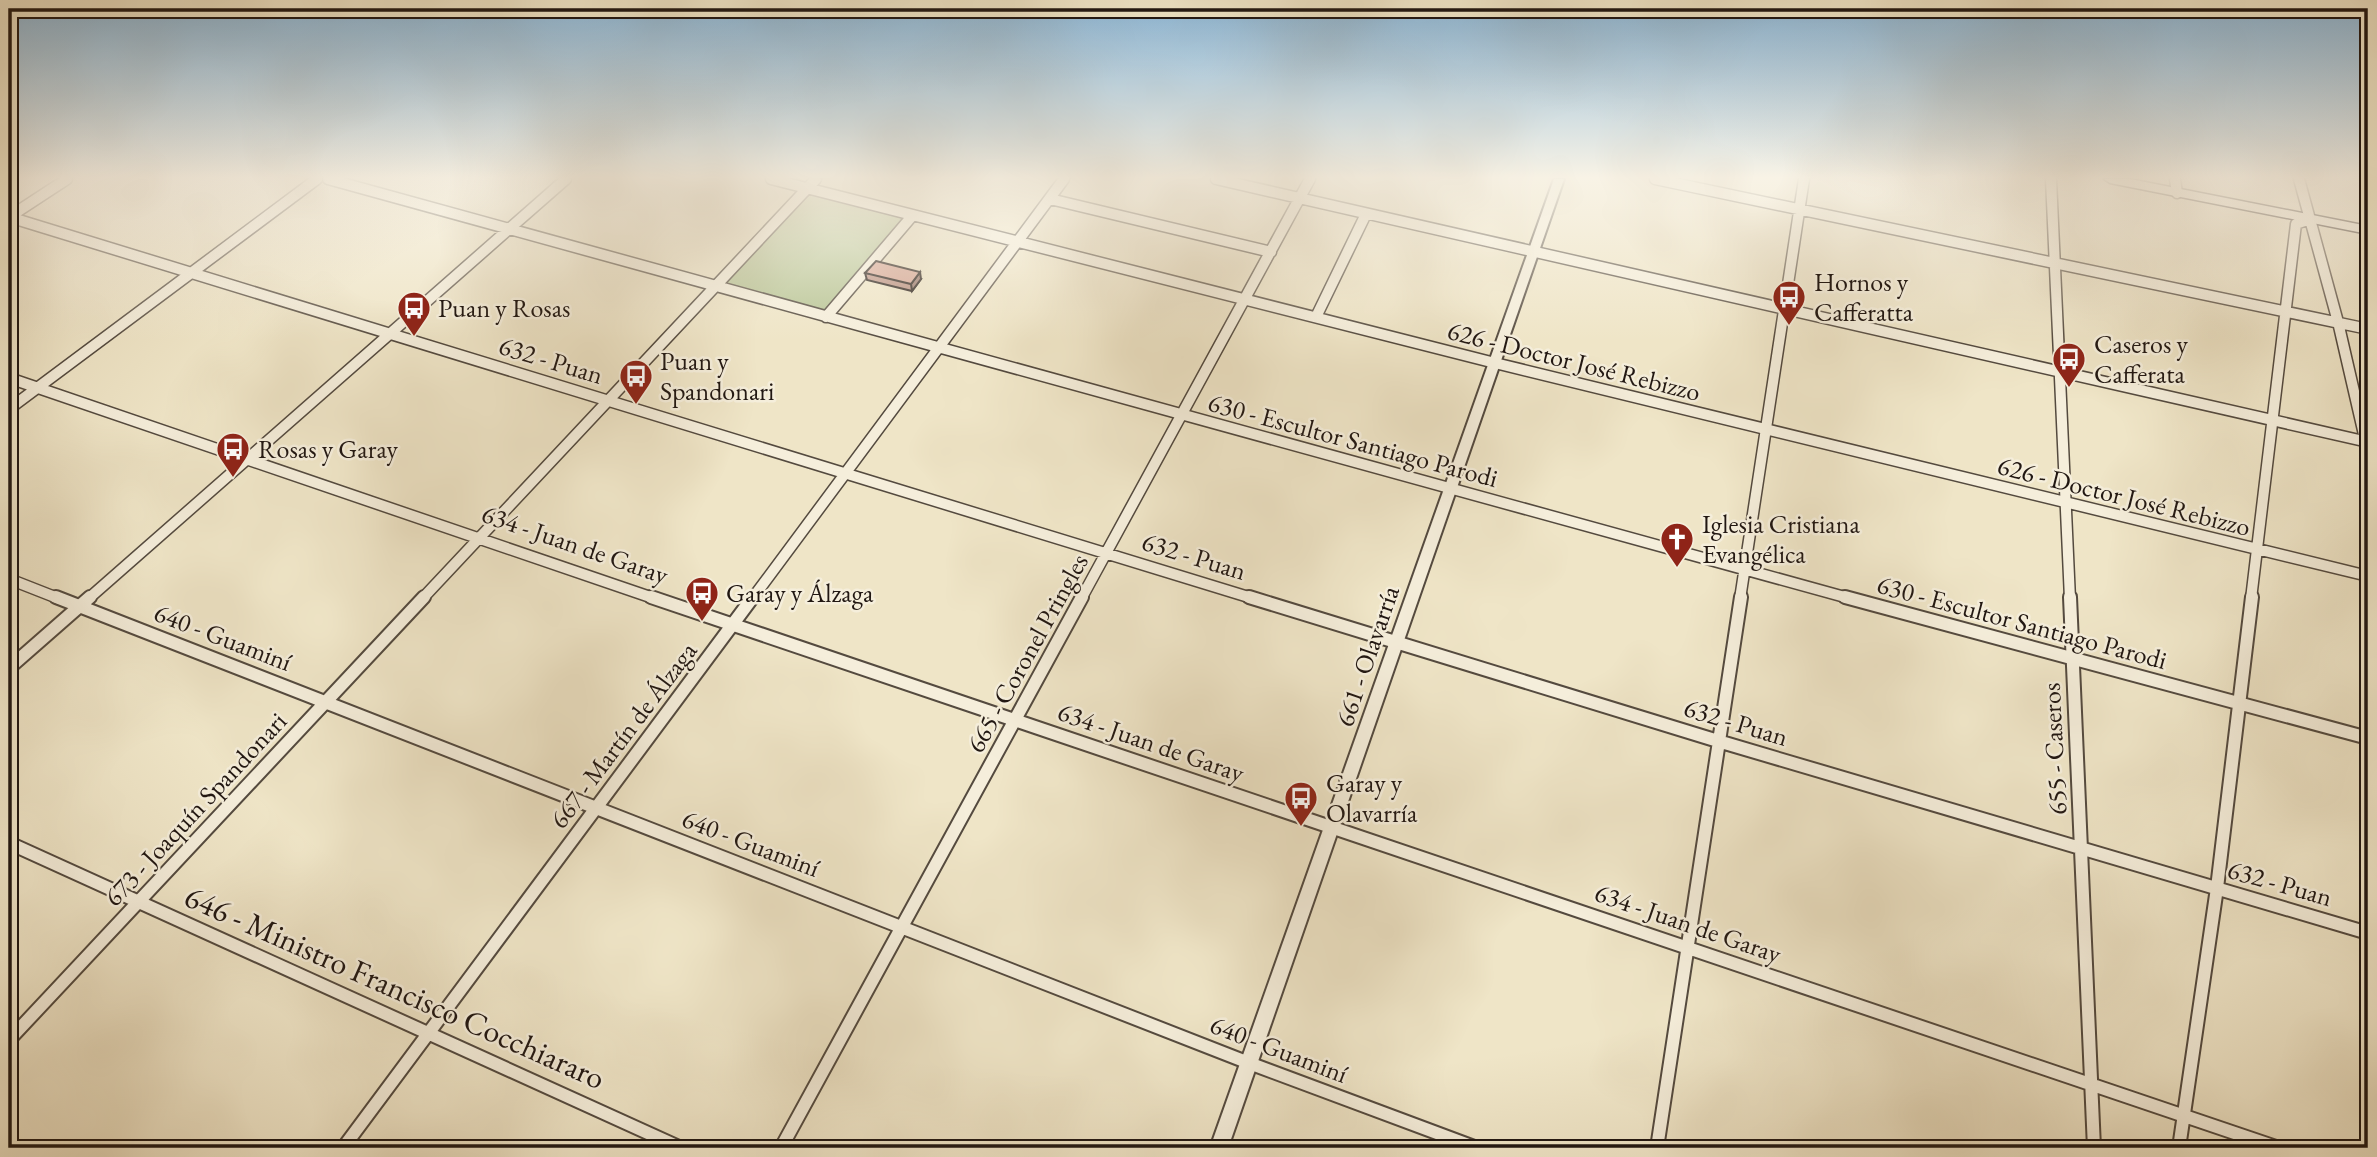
<svg xmlns="http://www.w3.org/2000/svg" width="2377" height="1157" viewBox="0 0 2377 1157" font-family="'EB Garamond',serif">
  <style>
    .green { fill: #b8c596; stroke: #6c6e54; stroke-width: 2 }
    .lines { fill: none; stroke-linecap: round; stroke-linejoin: round }
    .minor-far1-casing { stroke: #544a3f; stroke-width: 13 }
    .minor-casing { stroke: #544a3f; stroke-width: 16 }
    .tertiary-casing { stroke: #544a3f; stroke-width: 4 }
    .secondary-casing { stroke: #211712; stroke-width: 3 }
    .minor-far1 { stroke: #f5eedb; stroke-width: 10 }
    .minor { stroke: #f5eedb; stroke-width: 12 }
    .tertiary { fill: #f5eedb; fill-rule: evenodd }
    .secondary { fill: #f5eedb; fill-rule: evenodd }
    .wall { fill: #ba8f81; stroke: #211712; stroke-width: 2 }
    .shaded-wall { fill: #977469; stroke: #211712; stroke-width: 2 }
    .building { fill: #d8a696; stroke: #211712; stroke-width: 2 }
    .labels { text-anchor: middle; dominant-baseline: central; stroke-width: 5; stroke-linejoin: round; paint-order: stroke }
    .poi-label { font-size: 26px; fill: #211712; stroke: #f5eedb; text-anchor: start }
    .street-label { font-size: 26px; fill: #211712; stroke: #f5eedb }
    .near-street-label { font-size: 32px; fill: #211712; stroke: #f5eedb }
  </style>
  <rect width="100%" height="100%" fill="#efe5c7"/>
  <filter id="stains"><feTurbulence type="fractalNoise" baseFrequency=".00286" numOctaves="4"/><feColorMatrix values="0 0 0 0 .2 0 0 0 0 .09 0 0 0 0 .02 0 0 0 .5 -.17"/></filter>
  <radialGradient id="worn" r=".72"><stop offset=".6" stop-color="#630" stop-opacity="0"/><stop offset="1" stop-color="#630" stop-opacity=".3"/></radialGradient>
  <path class="green" d="M811 194 904 218 825 313 728 287 726 281 805 197Z"/>
  <g class="lines">
    <defs>
      <path id="minor-far1" d="M328 179 1852 599
        M771 179 1495 363 2368 576
        M1216 179 2368 442
        M1655 179 2368 329
        M2051 179 2070 599
        M2175 179 2177 193
        M2299 179 2338 322 2368 452
        M1050 199 1271 252
        M9 217 1255 599
        M9 217 67 179
        M826 317 913 215
        M1316 317 1366 214
        M9 378 656 599
        M9 409 317 179
        M9 579 60 599
        M88 599 566 179
        M422 599 816 179
        M752 599 1064 179
        M1081 599 1310 179
        M1740 599 1804 179
        M2251 599 2296 224 2310 219"/>
      <path id="minor" d="M56 597 1249 1063 1477 1148
        M651 597 2279 1148
        M1249 597 1718 741 2368 933
        M1845 597 2368 738
        M2070 597 2094 1148
        M9 668 90 597
        M9 843 681 1148
        M9 1040 424 597
        M343 1148 753 597
        M781 1148 1082 597
        M1657 1148 1741 597
        M2179 1148 2217 888 2252 597"/>
      <path id="tertiary" d="M1554 179H1564L1228 1148H1210Z"/>
      <path id="secondary" d="M2104 179H2130L2368 226V234L2110 183Z"/>
    </defs>
    <use href="#minor-far1" class="minor-far1-casing"/>
    <use href="#minor" class="minor-casing"/>
    <use href="#tertiary" class="tertiary-casing"/>
    <use href="#secondary" class="secondary-casing"/>
    <use href="#minor-far1" class="minor-far1"/>
    <use href="#minor" class="minor"/>
    <use href="#tertiary" class="tertiary"/>
    <use href="#secondary" class="secondary"/>
  </g>
  <path class="wall" d="M865 273 921 279 912 291 867 280Z"/>
  <path class="shaded-wall" d="M920 272 921 279 912 291 911 284Z"/>
  <path class="building" d="M876 261 920 272 911 284 865 273Z"/>
  <linearGradient id="sky" x2="0" y2="1"><stop stop-color="#8bb7d8"/><stop offset="0.52" stop-color="#f8f3e6"/><stop offset="1" stop-color="#f8f3e6" stop-opacity="0"/></linearGradient>
  <rect width="2377" height="341" fill="url(#sky)"/>
  <defs>
    <symbol id="bus-pin" viewBox="-11 -11 22 30"><path d="M0 17L-7.5 6A9.5 9.5 0 1 1 7.5 6Z" fill="#8f2418" stroke="#f5eedb"/><path d="M-5-6H5V4H4V6H2V4H-2V6H-4V4H-5ZM-3.5-4V0h7V-4ZM-3.5 1.2v1.5H-2V1.2ZM2 1.2v1.5H3.5V1.2Z" fill="#fff"/></symbol>
    <symbol id="church-pin" viewBox="-11 -11 22 30"><path d="M0 17L-7.5 6A9.5 9.5 0 1 1 7.5 6Z" fill="#8f2418" stroke="#f5eedb"/><path d="M-1.2-6h2.4v3.5h3.3v2.4h-3.3V6h-2.4V-.1h-3.3v-2.4h3.3Z" fill="#fff"/></symbol>
  </defs>
  <g fill-rule="evenodd">
    <use href="#bus-pin" x="1770" y="278" width="38" height="52"/>
    <use href="#bus-pin" x="395" y="289" width="38" height="52"/>
    <use href="#bus-pin" x="2050" y="340" width="38" height="52"/>
    <use href="#bus-pin" x="617" y="357" width="38" height="52"/>
    <use href="#bus-pin" x="214" y="430" width="38" height="52"/>
    <use href="#church-pin" x="1658" y="520" width="38" height="52"/>
    <use href="#bus-pin" x="683" y="574" width="38" height="52"/>
    <use href="#bus-pin" x="1282" y="779" width="38" height="52"/>
  </g>
  <g class="labels">
    <g class="poi-label">
      <text x="1814" y="282">Hornos y<tspan x="1814" dy="30">Cafferatta</tspan></text>
      <text x="438" y="308">Puan y Rosas</text>
      <text x="2094" y="344">Caseros y<tspan x="2094" dy="30">Cafferata</tspan></text>
      <text x="660" y="361">Puan y<tspan x="660" dy="30">Spandonari</tspan></text>
      <text x="258" y="449">Rosas y Garay</text>
      <text x="1702" y="524">Iglesia Cristiana<tspan x="1702" dy="30">Evangélica</tspan></text>
      <text x="726" y="593">Garay y Álzaga</text>
      <text x="1326" y="783">Garay y<tspan x="1326" dy="30">Olavarría</tspan></text>
    </g>
    <g class="street-label">
      <text transform="translate(551 360) rotate(17)">632 - Puan</text>
      <text transform="translate(1574 361) rotate(14)">626 - Doctor José Rebizzo</text>
      <text transform="translate(1353 440) rotate(15)">630 - Escultor Santiago Parodi</text>
      <text transform="translate(2124 496) rotate(14)">626 - Doctor José Rebizzo</text>
      <text transform="translate(575 544) rotate(19)">634 - Juan de Garay</text>
      <text transform="translate(1194 556) rotate(17)">632 - Puan</text>
      <text transform="translate(2022 622) rotate(15)">630 - Escultor Santiago Parodi</text>
      <text transform="translate(223 637) rotate(21)">640 - Guaminí</text>
      <text transform="translate(1027 653) rotate(-61)">665 - Coronel Pringles</text>
      <text transform="translate(1367 656) rotate(-71)">661 - Olavarría</text>
      <text transform="translate(1736 722) rotate(17)">632 - Puan</text>
      <text transform="translate(623 735) rotate(-53)">667 - Martín de Álzaga</text>
      <text transform="translate(1151 742) rotate(19)">634 - Juan de Garay</text>
      <text transform="translate(2054 749) rotate(-93)">655 - Caseros</text>
      <text transform="translate(195 809) rotate(-47)">673 - Joaquín Spandonari</text>
      <text transform="translate(751 843) rotate(21)">640 - Guaminí</text>
      <text transform="translate(2280 883) rotate(16)">632 - Puan</text>
      <text transform="translate(1688 923) rotate(19)">634 - Juan de Garay</text>
      <text transform="translate(1279 1049) rotate(21)">640 - Guaminí</text>
    </g>
    <g class="near-street-label">
      <text transform="translate(395 987) rotate(24)">646 - Ministro Francisco Cocchiararo</text>
    </g>
  </g>
  <rect width="2377" height="1157" fill="none" stroke="#efe5c7" stroke-width="35"/>
  <rect x="10" y="10" width="2356" height="1136" fill="none" stroke="#211712" stroke-width="3.5"/>
  <rect x="18" y="18" width="2342" height="1122" fill="none" stroke="#211712" stroke-width="2"/>
  <rect width="100%" height="100%" filter="url(#stains)"/>
  <rect width="100%" height="100%" fill="url(#worn)"/>
</svg>
